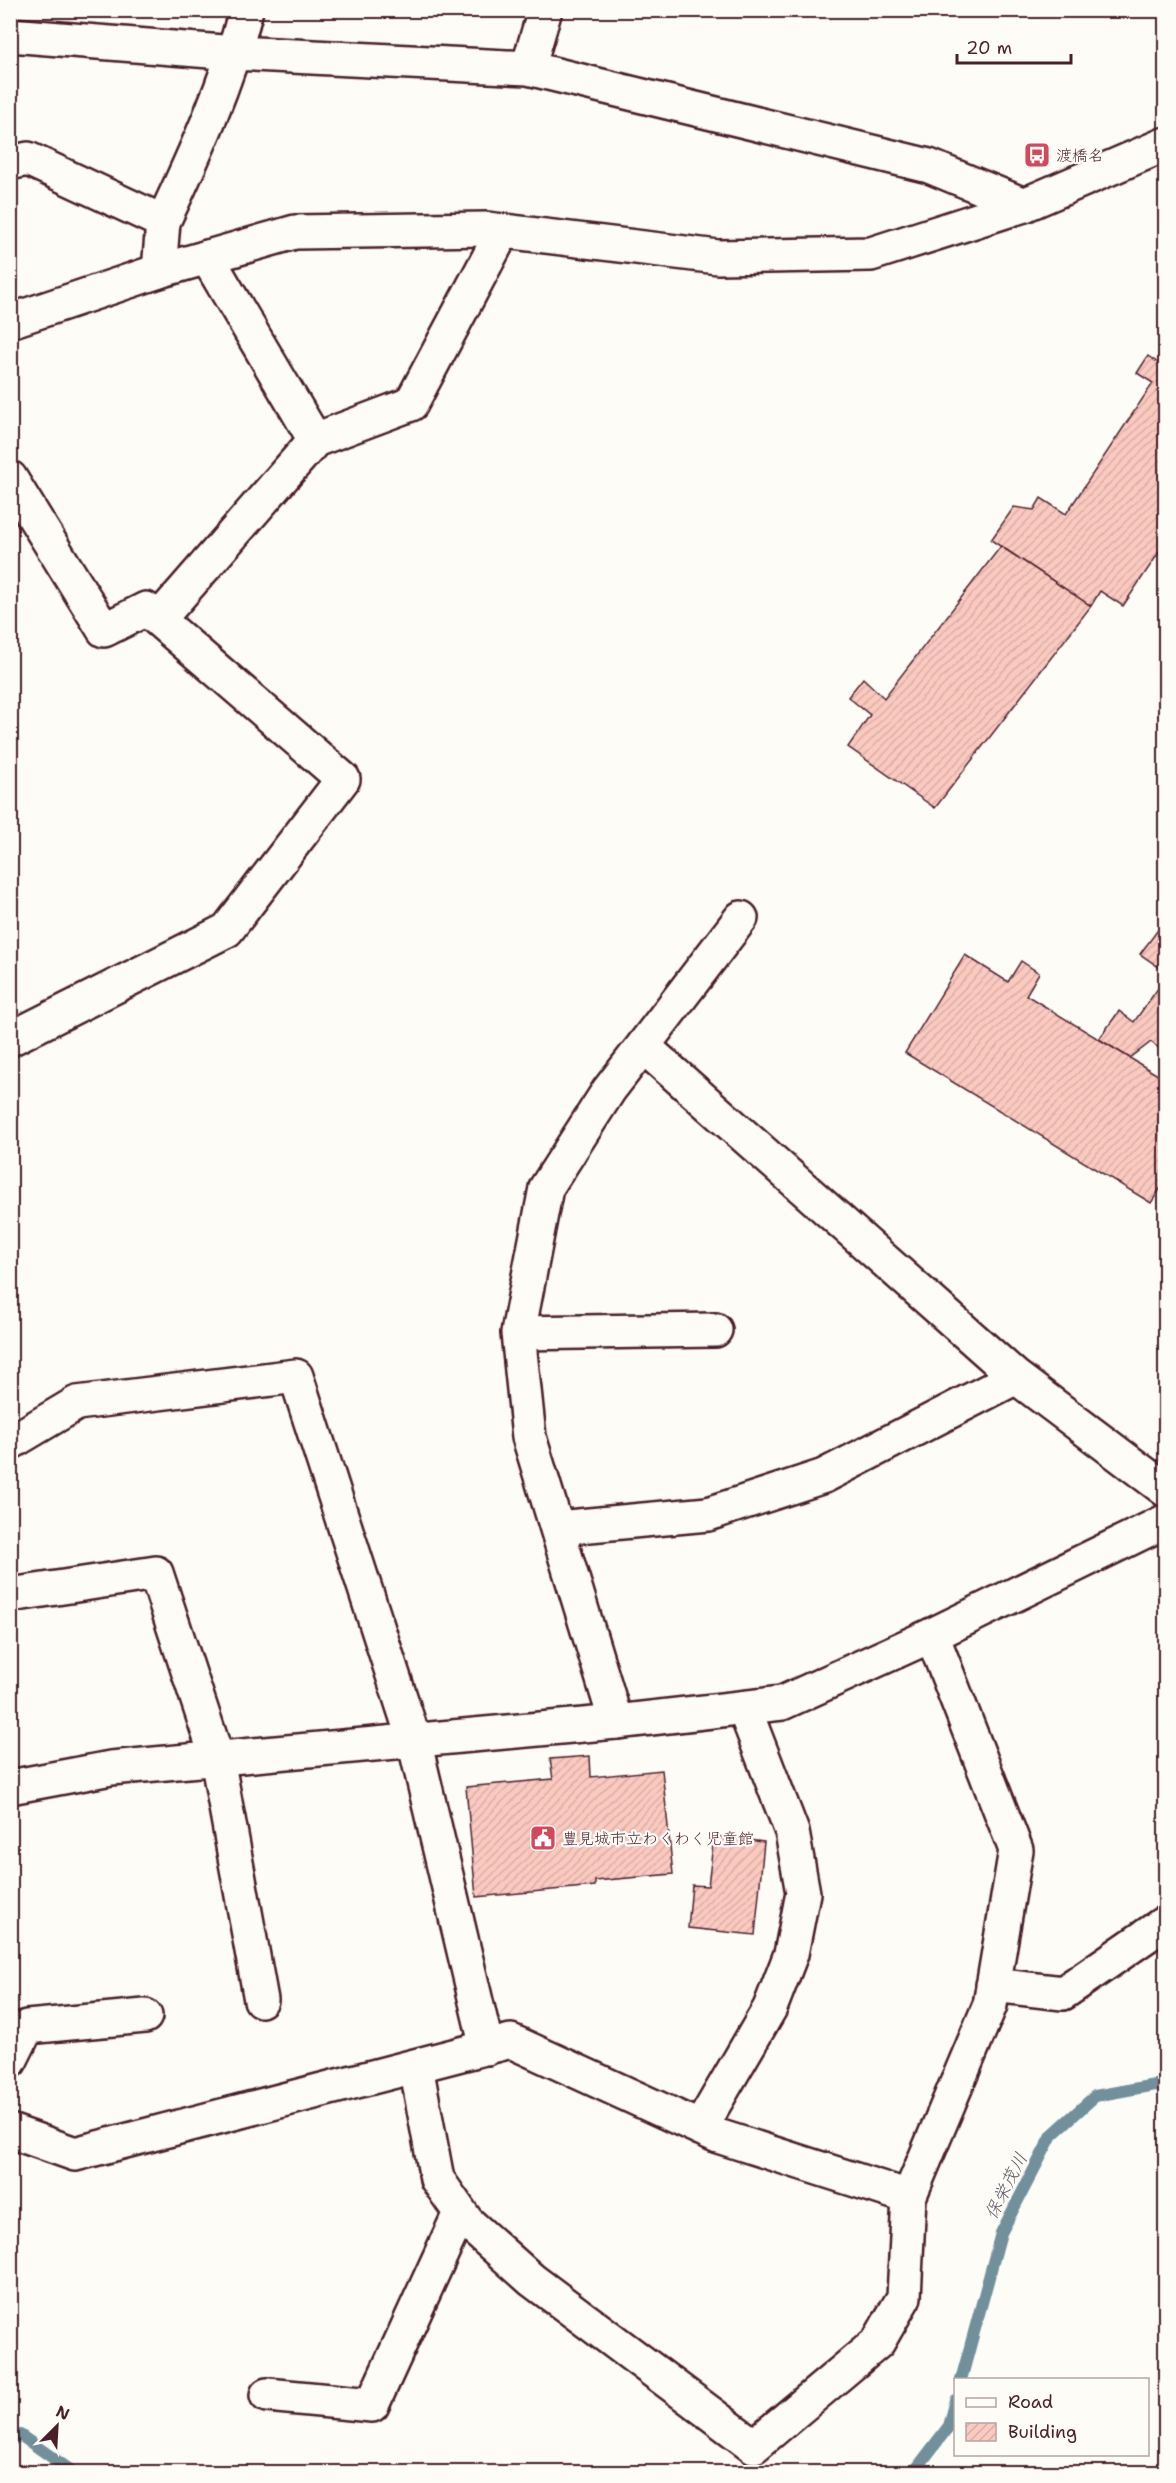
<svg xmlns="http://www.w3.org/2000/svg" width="1176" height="2483" viewBox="0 0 1176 2483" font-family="'Shantell Sans','Klee One',sans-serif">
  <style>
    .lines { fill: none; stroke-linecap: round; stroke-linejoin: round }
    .stream { stroke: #71909b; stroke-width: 12 }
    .building { fill: url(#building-hatch); stroke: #4a1f2b; stroke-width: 1.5 }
    .street-casing { stroke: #4a1f2b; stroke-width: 38 }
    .secondary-casing { stroke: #4a1f2b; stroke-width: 38 }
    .street { stroke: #fdfcf7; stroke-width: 33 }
    .secondary { stroke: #fdfcf7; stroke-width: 33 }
    .labels { text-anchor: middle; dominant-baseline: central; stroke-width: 4.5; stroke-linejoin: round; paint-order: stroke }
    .poi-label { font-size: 16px; fill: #4a1f2b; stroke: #fdfcf7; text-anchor: start }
    .water-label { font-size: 18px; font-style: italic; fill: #5e5763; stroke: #fdfcf7 }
  </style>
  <defs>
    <pattern id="building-hatch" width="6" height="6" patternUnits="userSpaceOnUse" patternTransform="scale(1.5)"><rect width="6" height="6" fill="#facac0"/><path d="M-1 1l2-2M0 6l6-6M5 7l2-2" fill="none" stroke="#d8ada5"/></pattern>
  </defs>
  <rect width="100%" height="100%" fill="#fdfcf7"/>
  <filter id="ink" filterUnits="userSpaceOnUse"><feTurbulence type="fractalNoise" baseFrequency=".0167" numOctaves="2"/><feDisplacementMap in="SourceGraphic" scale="12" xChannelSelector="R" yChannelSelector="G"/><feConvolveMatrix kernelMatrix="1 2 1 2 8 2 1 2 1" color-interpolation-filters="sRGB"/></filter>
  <g filter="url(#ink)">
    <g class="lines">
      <path class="stream" d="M961 2380 1001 2233 1052 2135 1095 2096 1155 2085 1166 2086
        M10 2441 20 2435 73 2472
        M914 2472 949 2426 956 2400"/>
    </g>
    <path class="building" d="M1148 356 1164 367 1166 364V542L1123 606 1100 591 1091 606 991 540 1014 507 1034 510 1041 498 1066 514 1153 383 1137 373Z
      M1001 546 1091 606 935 808 848 747 870 715 848 697 863 678 884 698Z
      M1166 919V972L1140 954Z
      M965 955 1008 982 1021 961 1039 973 1026 995 1166 1080V1180L1151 1203 905 1053Z
      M1166 977V1054L1151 1042 1130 1058 1099 1039 1119 1011 1134 1022Z
      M590 1756 591 1777 662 1770 673 1874 595 1881V1886L476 1897 466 1787 553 1779 550 1759Z
      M714 1836 764 1842 755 1935 688 1928 692 1885 708 1886Z"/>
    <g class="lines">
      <defs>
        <path id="street" d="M10 35 235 53 528 68 929 166 1024 205
          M528 68 545 10
          M10 163 28 159 163 222 159 271
          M163 222C195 154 227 84 246 10
          M207 257 315 440
          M10 478 104 630 146 609 343 779 227 930 10 1039
          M159 619 315 440 411 404 503 231
          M643 1046 741 918
          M518 1333 715 1330
          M10 1443 77 1403 296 1376 414 1740 487 2048
          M557 1528 708 1514 824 1476 1016 1377
          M10 1595 156 1573 217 1758 261 2000
          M616 1722 529 1437 518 1333 546 1188 609 1090 643 1046 1016 1377 1166 1490
          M993 1985 1063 1993 1166 1922
          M10 2061 27 2027 145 2016
          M416 2066 437 2179 467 2222 532 2280 754 2446 878 2342 904 2297 909 2197
          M700 2128 770 2008 791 1954 803 1893 792 1832 744 1708
          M10 2131 75 2154 511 2041 718 2136 909 2197 990 2005 1016 1850 932 1635
          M267 2395 372 2405 460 2213"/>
        <path id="secondary" d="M10 321 159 271 295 232 487 229 718 257 871 254 1024 205 1166 144
          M10 1787 111 1768 616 1722 782 1703 932 1635 1166 1521"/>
      </defs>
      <use href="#street" class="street-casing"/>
      <use href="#secondary" class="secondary-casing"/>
      <use href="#street" class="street"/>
      <use href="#secondary" class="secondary"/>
    </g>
  </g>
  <defs>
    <symbol id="bus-square" viewBox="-11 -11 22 22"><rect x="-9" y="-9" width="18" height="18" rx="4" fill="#d1495b" stroke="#fdfcf7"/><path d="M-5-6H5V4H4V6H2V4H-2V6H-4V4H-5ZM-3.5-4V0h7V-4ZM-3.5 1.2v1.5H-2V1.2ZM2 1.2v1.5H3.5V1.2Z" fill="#fff"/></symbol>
    <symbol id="civic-square" viewBox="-11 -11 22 22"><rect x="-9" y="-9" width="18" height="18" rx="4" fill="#d1495b" stroke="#fdfcf7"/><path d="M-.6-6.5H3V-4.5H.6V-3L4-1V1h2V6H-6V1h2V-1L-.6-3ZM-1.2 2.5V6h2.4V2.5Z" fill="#fff"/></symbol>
  </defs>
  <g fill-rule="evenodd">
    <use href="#bus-square" x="1022" y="140" width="30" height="30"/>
    <use href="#civic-square" x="528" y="1823" width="30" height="30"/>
  </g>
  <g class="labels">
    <g class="poi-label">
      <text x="1056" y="155">渡橋名</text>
      <text x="562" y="1838">豊見城市立わくわく児童館</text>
    </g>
    <g class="water-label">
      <text transform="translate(1006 2186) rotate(-63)">保栄茂川</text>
    </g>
  </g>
  <rect width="1176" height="2483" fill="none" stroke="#fdfcf7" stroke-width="36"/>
  <rect x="18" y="18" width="1140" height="2447" fill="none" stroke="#4a1f2b" stroke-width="2" filter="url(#ink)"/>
  <rect x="954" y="2378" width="195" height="78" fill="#fdfcf7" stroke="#b5a4a5" stroke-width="1.5"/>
  <rect x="966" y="2398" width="30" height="9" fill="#fdfcf7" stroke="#b5a4a5" stroke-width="1.5"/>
  <text x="1008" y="2408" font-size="18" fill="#4a1f2b">Road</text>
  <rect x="966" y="2423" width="30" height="18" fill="url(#building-hatch)" stroke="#b5a4a5" stroke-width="1.5"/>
  <text x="1008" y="2438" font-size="18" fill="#4a1f2b">Building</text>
  <g transform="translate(57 2426) rotate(24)" stroke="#fdfcf7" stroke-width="4.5" paint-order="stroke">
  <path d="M0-4.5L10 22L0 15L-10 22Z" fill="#4a1f2b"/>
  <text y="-9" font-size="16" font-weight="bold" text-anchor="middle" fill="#4a1f2b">N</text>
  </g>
  <path d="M957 54v9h114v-9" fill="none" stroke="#4a1f2b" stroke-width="3"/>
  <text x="966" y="54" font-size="18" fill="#4a1f2b" stroke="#fdfcf7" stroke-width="4.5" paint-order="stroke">20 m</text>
</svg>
